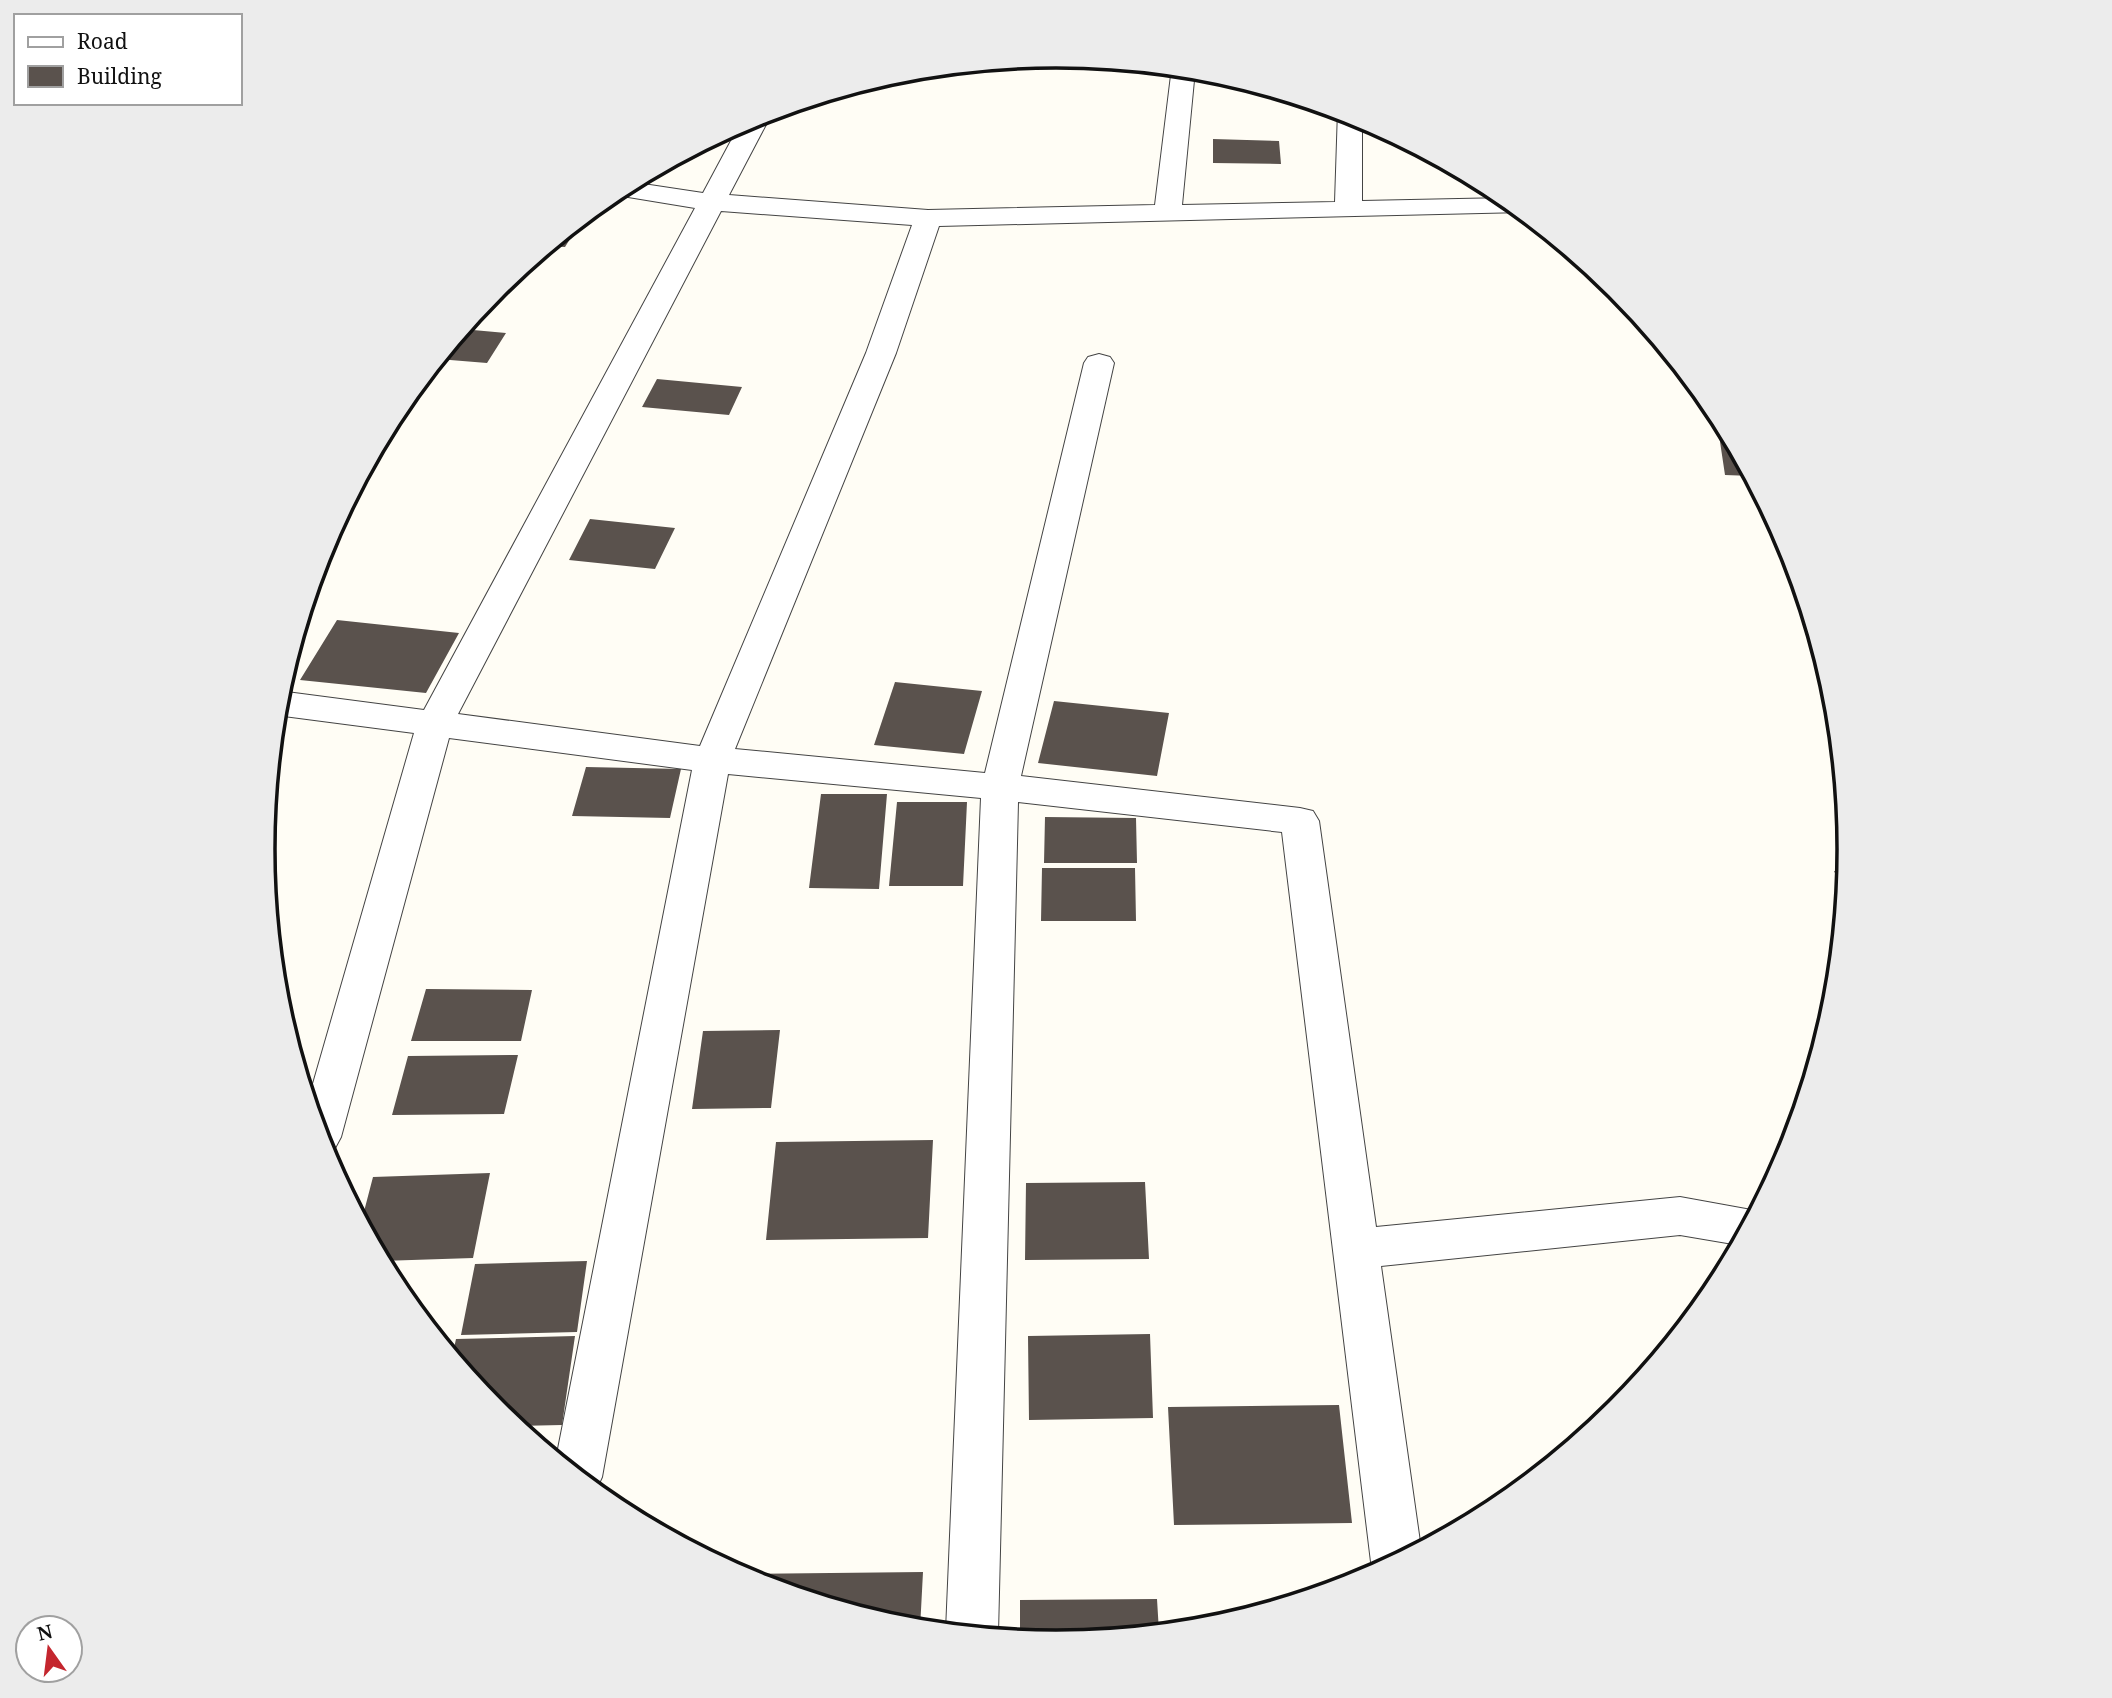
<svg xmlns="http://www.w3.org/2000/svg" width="2112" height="1698" viewBox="0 0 2112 1698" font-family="'Noto Serif',serif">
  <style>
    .building { fill: #5a524d }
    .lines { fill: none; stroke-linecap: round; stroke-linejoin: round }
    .minor-casing { stroke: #444; stroke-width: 2 }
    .minor { fill: #fff; fill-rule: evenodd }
    .rim { fill: none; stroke: #111; stroke-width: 3.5 }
  </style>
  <rect width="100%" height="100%" fill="#fffdf5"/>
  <path class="building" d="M1213 139 1279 141 1281 164 1213 163Z
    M585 215 565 247 547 246Z
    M462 329 506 333 487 363 438 359Z
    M657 379 742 387 729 415 642 407Z
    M1716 415H1719L1752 476 1725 475Z
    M590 519 675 528 655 569 569 560Z
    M337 620 459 633 426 693 300 680Z
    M895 682 982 691 964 754 874 745Z
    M1054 701 1169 713 1157 776 1038 763Z
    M586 767 681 769 670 818 572 816Z
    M821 794H887L879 889 809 888Z
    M897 802H967L963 886H889Z
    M1045 817 1136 818 1137 863H1044Z
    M1042 868H1135L1136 921H1041Z
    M1847 870V873L1845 894 1834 871Z
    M426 989 532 990 521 1041H411Z
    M780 1030 771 1108 692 1109 703 1031Z
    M518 1055 504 1114 392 1115 408 1056Z
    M933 1140 928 1238 766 1240 776 1142Z
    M490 1173 473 1258 381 1261 361 1223 373 1177Z
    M1145 1182 1149 1259 1025 1260 1026 1183Z
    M587 1261 577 1332 461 1335 475 1264Z
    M1150 1334 1153 1418 1029 1420 1028 1336Z
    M575 1336 562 1425 516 1426 495 1409 452 1357 456 1339Z
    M1339 1405 1352 1523 1174 1525 1168 1407Z
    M923 1572 920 1629 901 1627 745 1578V1574Z
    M1157 1599 1159 1632 1056 1642 1020 1638V1600Z"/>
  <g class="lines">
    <defs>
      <path id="minor" d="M1172 67 1195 70 1182 205 1335 202 1338 110 1362 117V201L1507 198 1524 212 939 226 896 353 735 749 985 773 1084 363 1088 357 1099 354 1110 357 1114 363 1021 776 1300 808 1313 811 1319 821 1376 1227 1680 1197 1757 1211 1739 1245 1680 1235 1381 1266 1421 1549 1376 1573 1371 1562 1282 832 1018 802 998 1634 997 1636 946 1631 981 798 728 774 602 1477 595 1492 556 1459 692 770 449 738 341 1137 334 1150 324 1153 308 1101 414 733 276 715 278 694 279 691 424 710 695 208 610 194 630 182 703 193 741 122 768 112 771 115 729 195 928 210 1155 205ZM721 211 912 225 866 353 700 746 458 714Z"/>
    </defs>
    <use href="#minor" class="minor-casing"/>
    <use href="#minor" class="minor"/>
  </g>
  <path d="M0 0H2112V1698H0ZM275 849a781 781 0 1 1 1562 0a781 781 0 1 1-1562 0Z" fill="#ececec" fill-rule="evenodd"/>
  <path class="rim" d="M275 849a781 781 0 1 1 1562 0a781 781 0 1 1-1562 0Z"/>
  <rect x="14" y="14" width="228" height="91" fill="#ffffff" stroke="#a0a0a0" stroke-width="2"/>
  <rect x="28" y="37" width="35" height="10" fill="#ffffff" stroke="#a0a0a0" stroke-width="2"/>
  <text x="77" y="49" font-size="21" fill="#111111">Road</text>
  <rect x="28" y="66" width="35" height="21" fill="#5a524d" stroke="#a0a0a0" stroke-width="2"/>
  <text x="77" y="84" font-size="21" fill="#111111">Building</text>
  <g transform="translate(49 1649) rotate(346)"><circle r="33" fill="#ffffff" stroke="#a0a0a0" stroke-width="2"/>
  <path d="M0-5L12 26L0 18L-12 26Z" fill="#c4262e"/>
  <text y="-10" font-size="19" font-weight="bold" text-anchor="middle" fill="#111111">N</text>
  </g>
</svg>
